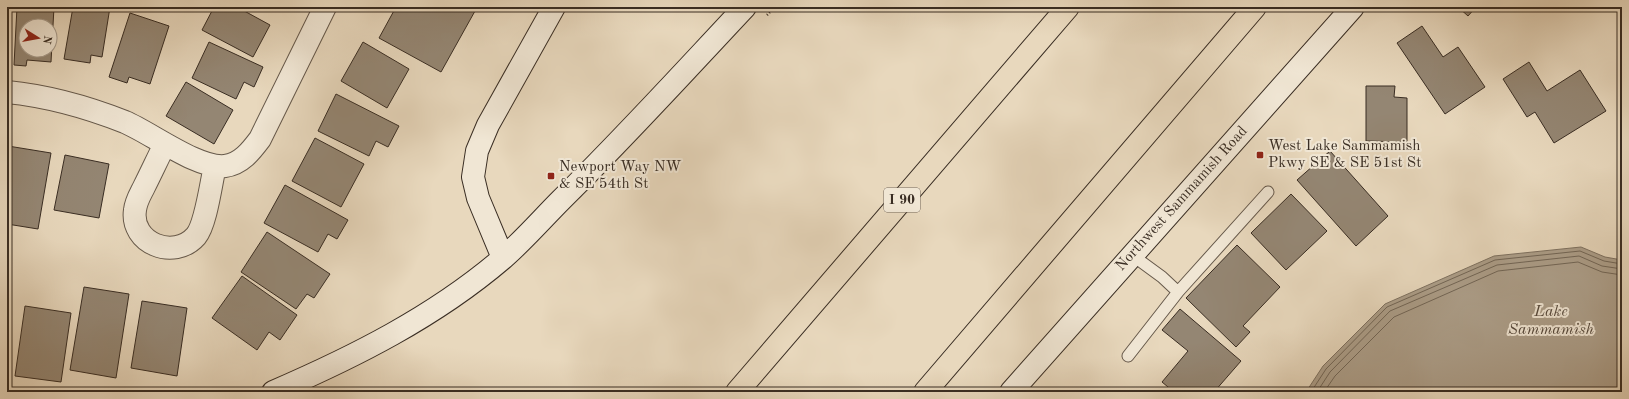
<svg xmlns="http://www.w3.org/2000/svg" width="1629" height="399" viewBox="0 0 1629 399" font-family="'Old Standard TT',serif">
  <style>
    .water { fill: #ac9e89; stroke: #7e7160 }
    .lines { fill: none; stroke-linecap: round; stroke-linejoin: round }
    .shore { stroke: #726656; stroke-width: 1 }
    .building { fill: #948673; stroke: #392d23; fill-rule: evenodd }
    .lane-casing { stroke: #65584a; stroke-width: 13 }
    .street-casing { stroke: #65584a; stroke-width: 24 }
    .secondary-casing { stroke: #392d23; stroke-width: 24 }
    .highway-casing { stroke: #392d23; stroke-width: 24 }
    .path { stroke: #392d23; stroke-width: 2.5; stroke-dasharray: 1 2; stroke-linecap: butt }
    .lane { stroke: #f0e6d4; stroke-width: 11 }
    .street { stroke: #f0e6d4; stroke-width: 22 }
    .secondary { stroke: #f0e6d4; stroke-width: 22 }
    .highway { stroke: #e8d8bd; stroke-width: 22 }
    .poi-dot { fill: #8f2418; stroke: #f0e6d4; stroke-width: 1.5 }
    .labels { text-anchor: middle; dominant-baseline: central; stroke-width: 4; stroke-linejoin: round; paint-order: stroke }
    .shield { fill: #f0e6d4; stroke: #706458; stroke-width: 1 }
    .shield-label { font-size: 14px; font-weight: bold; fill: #392d23 }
    .poi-label { font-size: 15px; fill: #392d23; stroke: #f0e6d4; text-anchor: start }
    .street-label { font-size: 15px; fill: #392d23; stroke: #f0e6d4 }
    .water-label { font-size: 16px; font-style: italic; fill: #56493c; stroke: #f0e6d4 }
  </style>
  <rect width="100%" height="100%" fill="#e8d8bd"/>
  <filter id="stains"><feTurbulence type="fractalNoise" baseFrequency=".005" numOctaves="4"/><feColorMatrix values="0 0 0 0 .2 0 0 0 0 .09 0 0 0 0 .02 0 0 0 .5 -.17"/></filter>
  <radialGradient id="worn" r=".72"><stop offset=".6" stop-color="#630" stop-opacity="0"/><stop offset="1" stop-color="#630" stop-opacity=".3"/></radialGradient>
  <path class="water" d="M1581 247 1605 257 1622 260V392H1306L1323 366 1385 304 1494 256Z"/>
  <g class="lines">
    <path class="shore" d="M1311 392 1326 369 1387 307 1495 260 1580 251 1604 261 1622 264
      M1317 392 1330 372 1390 311 1497 265 1579 256 1602 266 1622 269
      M1324 392 1335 376 1394 317 1498 271 1578 262 1602 272 1622 275"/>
  </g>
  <path class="building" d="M17 7H54L51 62 27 60 26 66 14 65ZM26 26H50V50H26Z
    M73 7H110L102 57 91 55 90 63 64 59Z
    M214 7H237L270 25 253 57 202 30Z
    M396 7H467L475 11 441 72 379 38Z
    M1458 7H1476L1468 16Z
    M130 13 169 26 150 84 129 77 127 83 109 77Z
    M1422 26 1443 57 1458 47 1485 87 1445 114 1397 43Z
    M209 42 263 67 254 87 244 82 236 99 192 78Z
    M363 42 409 69 387 108 341 81Z
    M1529 62 1547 91 1580 70 1606 111 1554 143 1535 112 1527 117 1503 79Z
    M186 82 233 110 214 144 166 116Z
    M1366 86H1395L1394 97 1407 98V142L1366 141Z
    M336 94 399 126 388 147 376 141 369 156 318 131Z
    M315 138 364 164 341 207 292 181Z
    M8 146 51 153 38 229 7 224V155Z
    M1330 151 1388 216 1356 246 1297 180Z
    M65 155 109 164 99 218 54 210Z
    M285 185 348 220 337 239 328 234 318 252 264 223Z
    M1291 194 1327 231 1286 270 1251 233Z
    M267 232 330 274 314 298 307 294 296 309 241 272Z
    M1237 245 1280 287 1243 326 1250 332 1236 347 1186 298Z
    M242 276 297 315 280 340 269 332 257 350 212 318Z
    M84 287 129 294 116 378 70 370Z
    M142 301 187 308 177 376 131 368Z
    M25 306 71 313 61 382 15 376Z
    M1180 309 1241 361 1214 392H1174L1162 382 1188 351 1162 330Z
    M7 336 10 337 7 361Z"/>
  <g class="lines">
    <defs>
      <path id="lane" d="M1132 255 1162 277 1178 292 1268 192
        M1128 356 1178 292"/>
      <path id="street" d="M7 92C48 96 87 107 125 122 151 133 198 169 225 166 241 164 251 151 260 139L325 7
        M165 144C158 158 151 173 144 187 140 195 136 201 135 210 130 243 174 261 196 236 206 224 211 183 215 166"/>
      <path id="secondary" d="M503 258 478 198 473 177 477 151 488 125 554 7
        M273 392C354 357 434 317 502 259 523 241 542 219 561 200 624 138 684 72 745 7
        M1011 392 1353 7"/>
      <path id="highway" d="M737 392 1068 7
        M925 392 1255 7"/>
    </defs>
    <use href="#lane" class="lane-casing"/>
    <use href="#street" class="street-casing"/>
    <use href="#secondary" class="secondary-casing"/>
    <use href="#highway" class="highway-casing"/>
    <path class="path" d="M767 15 775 7"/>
    <use href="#lane" class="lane"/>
    <use href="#street" class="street"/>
    <use href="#secondary" class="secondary"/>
    <use href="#highway" class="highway"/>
  </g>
  <g class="poi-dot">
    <rect x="1256" y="151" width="8" height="8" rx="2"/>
    <rect x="547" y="172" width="8" height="8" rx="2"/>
  </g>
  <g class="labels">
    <rect class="shield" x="884" y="188" width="36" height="24" rx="3"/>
    <g class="shield-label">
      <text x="902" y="200">I 90</text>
    </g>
    <g class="poi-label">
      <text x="1268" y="146">West Lake Sammamish<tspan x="1268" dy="17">Pkwy SE &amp; SE 51st St</tspan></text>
      <text x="559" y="167">Newport Way NW<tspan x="559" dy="17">&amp; SE 54th St</tspan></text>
    </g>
    <g class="street-label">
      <text transform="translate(1182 199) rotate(-48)">Northwest Sammamish Road</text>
    </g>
    <g class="water-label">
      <text x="1551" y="312">Lake<tspan x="1551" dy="18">Sammamish</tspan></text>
    </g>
  </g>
  <rect width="1629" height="399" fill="none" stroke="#e8d8bd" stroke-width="24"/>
  <rect x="8" y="8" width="1613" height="383" fill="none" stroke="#392d23" stroke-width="2"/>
  <rect x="12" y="12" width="1605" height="375" fill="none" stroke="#392d23"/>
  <g transform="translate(38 38) rotate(101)"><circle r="19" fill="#f0e6d4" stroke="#a79c8d"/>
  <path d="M0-3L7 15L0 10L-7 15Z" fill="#8f2418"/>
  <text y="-6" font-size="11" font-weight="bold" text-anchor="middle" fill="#392d23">N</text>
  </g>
  <rect width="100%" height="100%" filter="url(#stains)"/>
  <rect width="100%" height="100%" fill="url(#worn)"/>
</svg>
